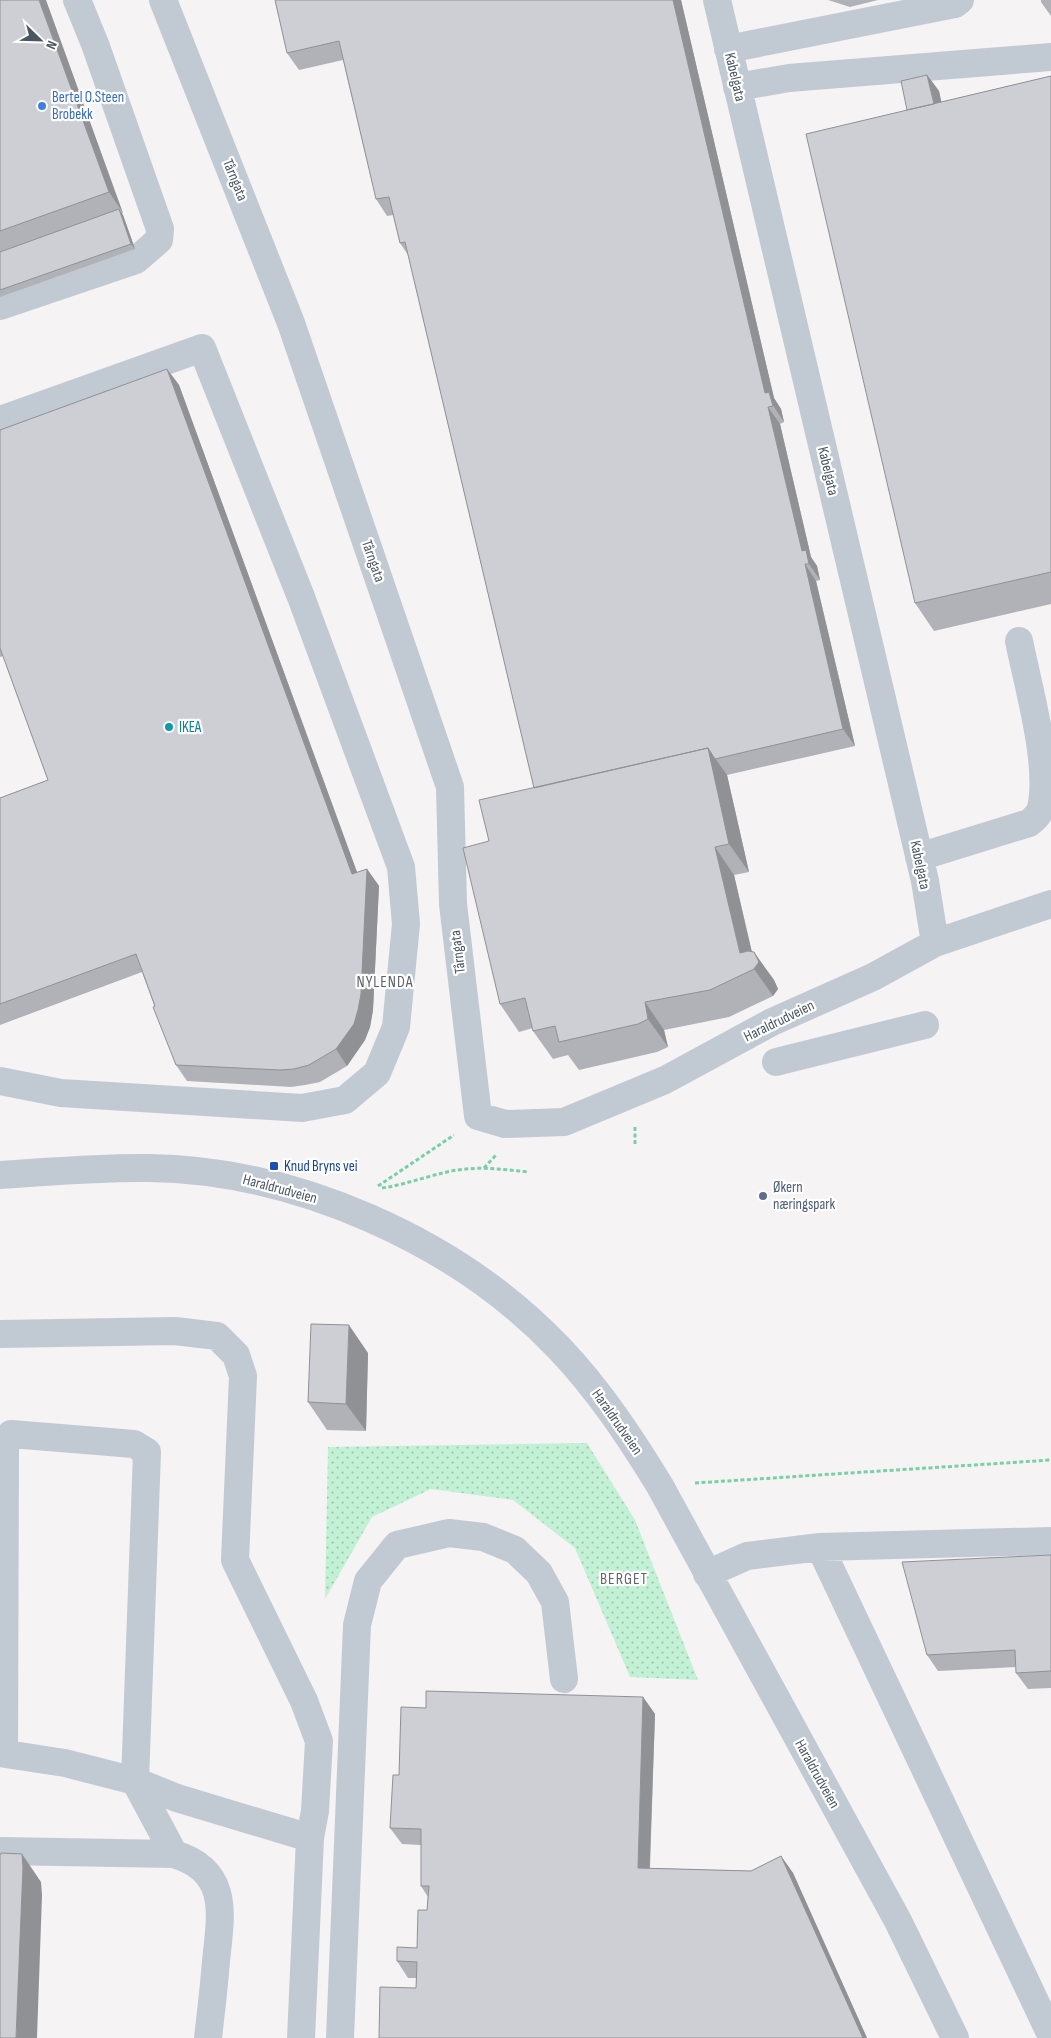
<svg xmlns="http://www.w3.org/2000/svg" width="1051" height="2038" viewBox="0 0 1051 2038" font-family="'Sofia Sans Condensed',sans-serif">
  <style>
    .grass { fill: url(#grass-dots) }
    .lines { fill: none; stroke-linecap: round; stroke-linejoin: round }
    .path { stroke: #7ad0a6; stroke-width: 3; stroke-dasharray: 4 2.5; stroke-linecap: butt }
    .minor { stroke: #c1cad2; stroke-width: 28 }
    .wall { fill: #b0b2b7 }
    .shaded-wall { fill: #909195 }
    .building { fill: #cdcfd5; stroke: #909195 }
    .shop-dot { fill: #3f7fe0; stroke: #fff; stroke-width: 2 }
    .culture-dot { fill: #0f9aa8; stroke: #fff; stroke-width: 2 }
    .transit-dot { fill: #1a4fb4; stroke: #fff; stroke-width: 2 }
    .service-dot { fill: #5c6f8a; stroke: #fff; stroke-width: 2 }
    .labels { text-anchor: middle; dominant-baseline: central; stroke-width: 4.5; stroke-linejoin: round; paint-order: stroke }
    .street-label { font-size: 15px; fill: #4a5661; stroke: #fff }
    .shop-label { font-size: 15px; fill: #366cbe; stroke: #fff; text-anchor: start }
    .culture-label { font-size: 15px; fill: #0d838f; stroke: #fff; text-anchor: start }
    .transit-label { font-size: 15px; fill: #164399; stroke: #fff; text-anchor: start }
    .service-label { font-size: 15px; fill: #4e5e75; stroke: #fff; text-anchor: start }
    .neighbourhood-label { font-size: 16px; letter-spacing: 1px; fill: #5f6368; stroke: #fff }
  </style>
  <defs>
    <pattern id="grass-dots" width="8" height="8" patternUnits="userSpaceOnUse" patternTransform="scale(1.25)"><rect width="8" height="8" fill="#c3f1d5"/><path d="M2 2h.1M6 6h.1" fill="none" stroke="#a0c6b0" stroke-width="1.8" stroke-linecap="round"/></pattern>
  </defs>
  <rect width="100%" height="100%" fill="#f5f3f3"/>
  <path class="grass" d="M587 1443 635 1520 698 1680 630 1677 575 1548 513 1500 431 1489 372 1517 325 1599 328 1447Z"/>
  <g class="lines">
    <path class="path" d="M635 1127V1146
      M484 1168 497 1154
      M378 1186 454 1135
      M382 1188C410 1184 440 1171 466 1169 487 1167 508 1170 529 1172
      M695 1483 1051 1460"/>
    <path class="minor" d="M163 0 291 323 450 787 453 904 478 1116 505 1124 564 1122 665 1080 772 1022 873 977 935 943 1051 904
      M717 0 925 881 935 943
      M728 49 955 4 960 0
      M737 87 789 78 1051 57
      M0 306 136 260 159 240 160 229 95 44 77 0
      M0 420 202 348 301 597 401 867 406 924 396 1027 377 1073 345 1100 302 1108 61 1093 0 1081
      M919 857 1029 823C1034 819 1039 815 1041 808 1051 765 1028 686 1019 641
      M776 1062 925 1025
      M0 1175C49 1172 99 1167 149 1168 296 1170 457 1241 559 1348 599 1390 630 1437 660 1486L898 1921 955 2038
      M0 1334 175 1331 217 1336 236 1355 243 1376 235 1560 304 1701 319 1741 315 1811 310 1838 301 2038
      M820 1547 1051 2035
      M707 1574 747 1556 820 1547 1051 1541
      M0 1753 65 1763 135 1781 177 1798 310 1838
      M4 1753 5 1443 7 1438 11 1434 134 1444 147 1452 135 1781 174 1854
      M0 1851 174 1854C230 1871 221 1914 216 1961 214 1987 211 2012 208 2038
      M340 2038 357 1625 368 1581 397 1545 449 1533 483 1537 515 1550 539 1573 555 1602 564 1679"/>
  </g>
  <path class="wall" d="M0 0 123 213H122L123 215 135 249 0 297Z
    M275 0H681L774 398 781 409 784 422 780 424 811 557 817 566 820 580 816 581 855 746 727 775 749 872 734 875 752 952 774 980 778 989 773 996 729 1017 664 1030 668 1047 657 1052 579 1070 568 1055 553 1059 533 1031V1028L519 1032 500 1004 489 841 534 788 408 255 400 243 393 215 387 216 376 199 343 60 299 70 287 53Z
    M828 0H878L850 7Z
    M1041 0H1051V16L1041 2Z
    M927 75 939 91 941 102 1051 76V604L934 631 915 603 907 110Z
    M167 369 179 385 357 873 367 869 379 886 373 1010 370 1027 365 1040 347 1066 320 1082 305 1085 291 1087 187 1081 176 1065 142 972 0 1025V798L48 780 3 656 0 657V430Z
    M368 1353 366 1431 327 1430 308 1402Z
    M1051 1555V1688L1028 1689 1016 1673V1667L938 1671 927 1655Z
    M643 1697 655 1714 650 1868 751 1871 781 1856 793 1873 867 2038H379L416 1988V1978H408L397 1961 417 1948 427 1910 428 1897 421 1886V1845L402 1844 390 1828 399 1775 426 1708Z"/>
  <path class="shaded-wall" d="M39 0H46L123 213 109 192Z
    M673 0H681L774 398 781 409 784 422 765 393Z
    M927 75 939 91 946 123 935 106Z
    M119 209 123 215 135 249 131 244Z
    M167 369 179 385 364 891 352 874Z
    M768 407 780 424 811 557 817 566 820 580 809 564 802 551Z
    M805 564 816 581 855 746 843 729Z
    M708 748 727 775 749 872 729 844Z
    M715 847 734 875 755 966 754 952 774 980 778 989 773 996 754 969 740 953Z
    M367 869 379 886 373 1010 370 1027 365 1040 347 1066 336 1049Z
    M645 1002 664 1030 668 1047 648 1019Z
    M349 1325 368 1353 366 1431 346 1404Z
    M643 1697 655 1714 649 1884 638 1868Z
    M22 1854 41 1882 42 1895 37 2038H16Z
    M781 1856 793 1873 867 2038H863Z"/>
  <path class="building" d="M0 0H39L109 192 0 231Z
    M275 0H673L765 393 769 392 773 406 768 407 802 551 806 550 809 564H805L843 729 715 759 708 748 534 788 405 242 400 243 389 197 376 199 339 41 287 53Z
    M927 75 934 104 907 110 901 81Z
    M1051 76V572L915 603 806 134Z
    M119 209 131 244 0 290V252Z
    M167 369 352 874 367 869 361 994 358 1010 354 1024 336 1049 309 1065 294 1069 280 1070 176 1065 153 1007 155 1006 136 954 0 1004V798L48 780 0 648V430Z
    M708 748 729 844 715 847 740 953 748 951 754 952 759 962 754 969 710 990 645 1002 648 1019 638 1024 559 1042 555 1026 533 1031 525 998 500 1004 463 848 489 841 479 800Z
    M311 1324 349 1325 346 1404 308 1402Z
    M1051 1555V1671L1016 1673 1015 1650 927 1655 902 1562Z
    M426 1691 643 1697 638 1868 751 1871 781 1856 863 2038H379L380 1987 416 1988 417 1962 397 1961V1947L417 1948 418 1910H427L429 1886H421V1829L390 1828 393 1775H399L401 1707 426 1708Z
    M1 1853 22 1854 23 1867 16 2038H0V1855Z"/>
  <circle class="shop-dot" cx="42" cy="106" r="5"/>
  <circle class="culture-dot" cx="169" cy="727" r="5"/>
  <rect class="transit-dot" x="269" y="1161" width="10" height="10" rx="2.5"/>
  <circle class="service-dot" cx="763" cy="1196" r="5"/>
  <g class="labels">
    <g class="street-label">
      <text transform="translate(735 77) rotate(77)">Kabelgata</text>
      <text transform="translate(235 180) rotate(68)">Tårngata</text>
      <text transform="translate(828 471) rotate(77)">Kabelgata</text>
      <text transform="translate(373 561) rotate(71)">Tårngata</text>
      <text transform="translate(920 865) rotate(78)">Kabelgata</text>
      <text transform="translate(458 952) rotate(-97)">Tårngata</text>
      <text transform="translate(779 1021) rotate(-26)">Haraldrudveien</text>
      <text transform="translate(280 1189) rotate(15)">Haraldrudveien</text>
      <text transform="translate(617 1422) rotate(55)">Haraldrudveien</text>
      <text transform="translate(817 1774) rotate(61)">Haraldrudveien</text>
    </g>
    <g class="shop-label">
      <text x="52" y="97">Bertel O.Steen<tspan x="52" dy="17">Brobekk</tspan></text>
    </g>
    <g class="culture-label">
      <text x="179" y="727">IKEA</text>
    </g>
    <g class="transit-label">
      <text x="284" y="1166">Knud Bryns vei</text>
    </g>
    <g class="service-label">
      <text x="773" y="1187">Økern<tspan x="773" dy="17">næringspark</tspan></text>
    </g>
    <g class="neighbourhood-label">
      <text x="385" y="982">NYLENDA</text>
      <text x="624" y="1579">BERGET</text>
    </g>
  </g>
  <g transform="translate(40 40) rotate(113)" stroke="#ffffff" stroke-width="4" paint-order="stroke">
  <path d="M0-4L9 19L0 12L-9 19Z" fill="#4a5661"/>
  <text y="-8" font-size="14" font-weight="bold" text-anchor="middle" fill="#4a5661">N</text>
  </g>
</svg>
